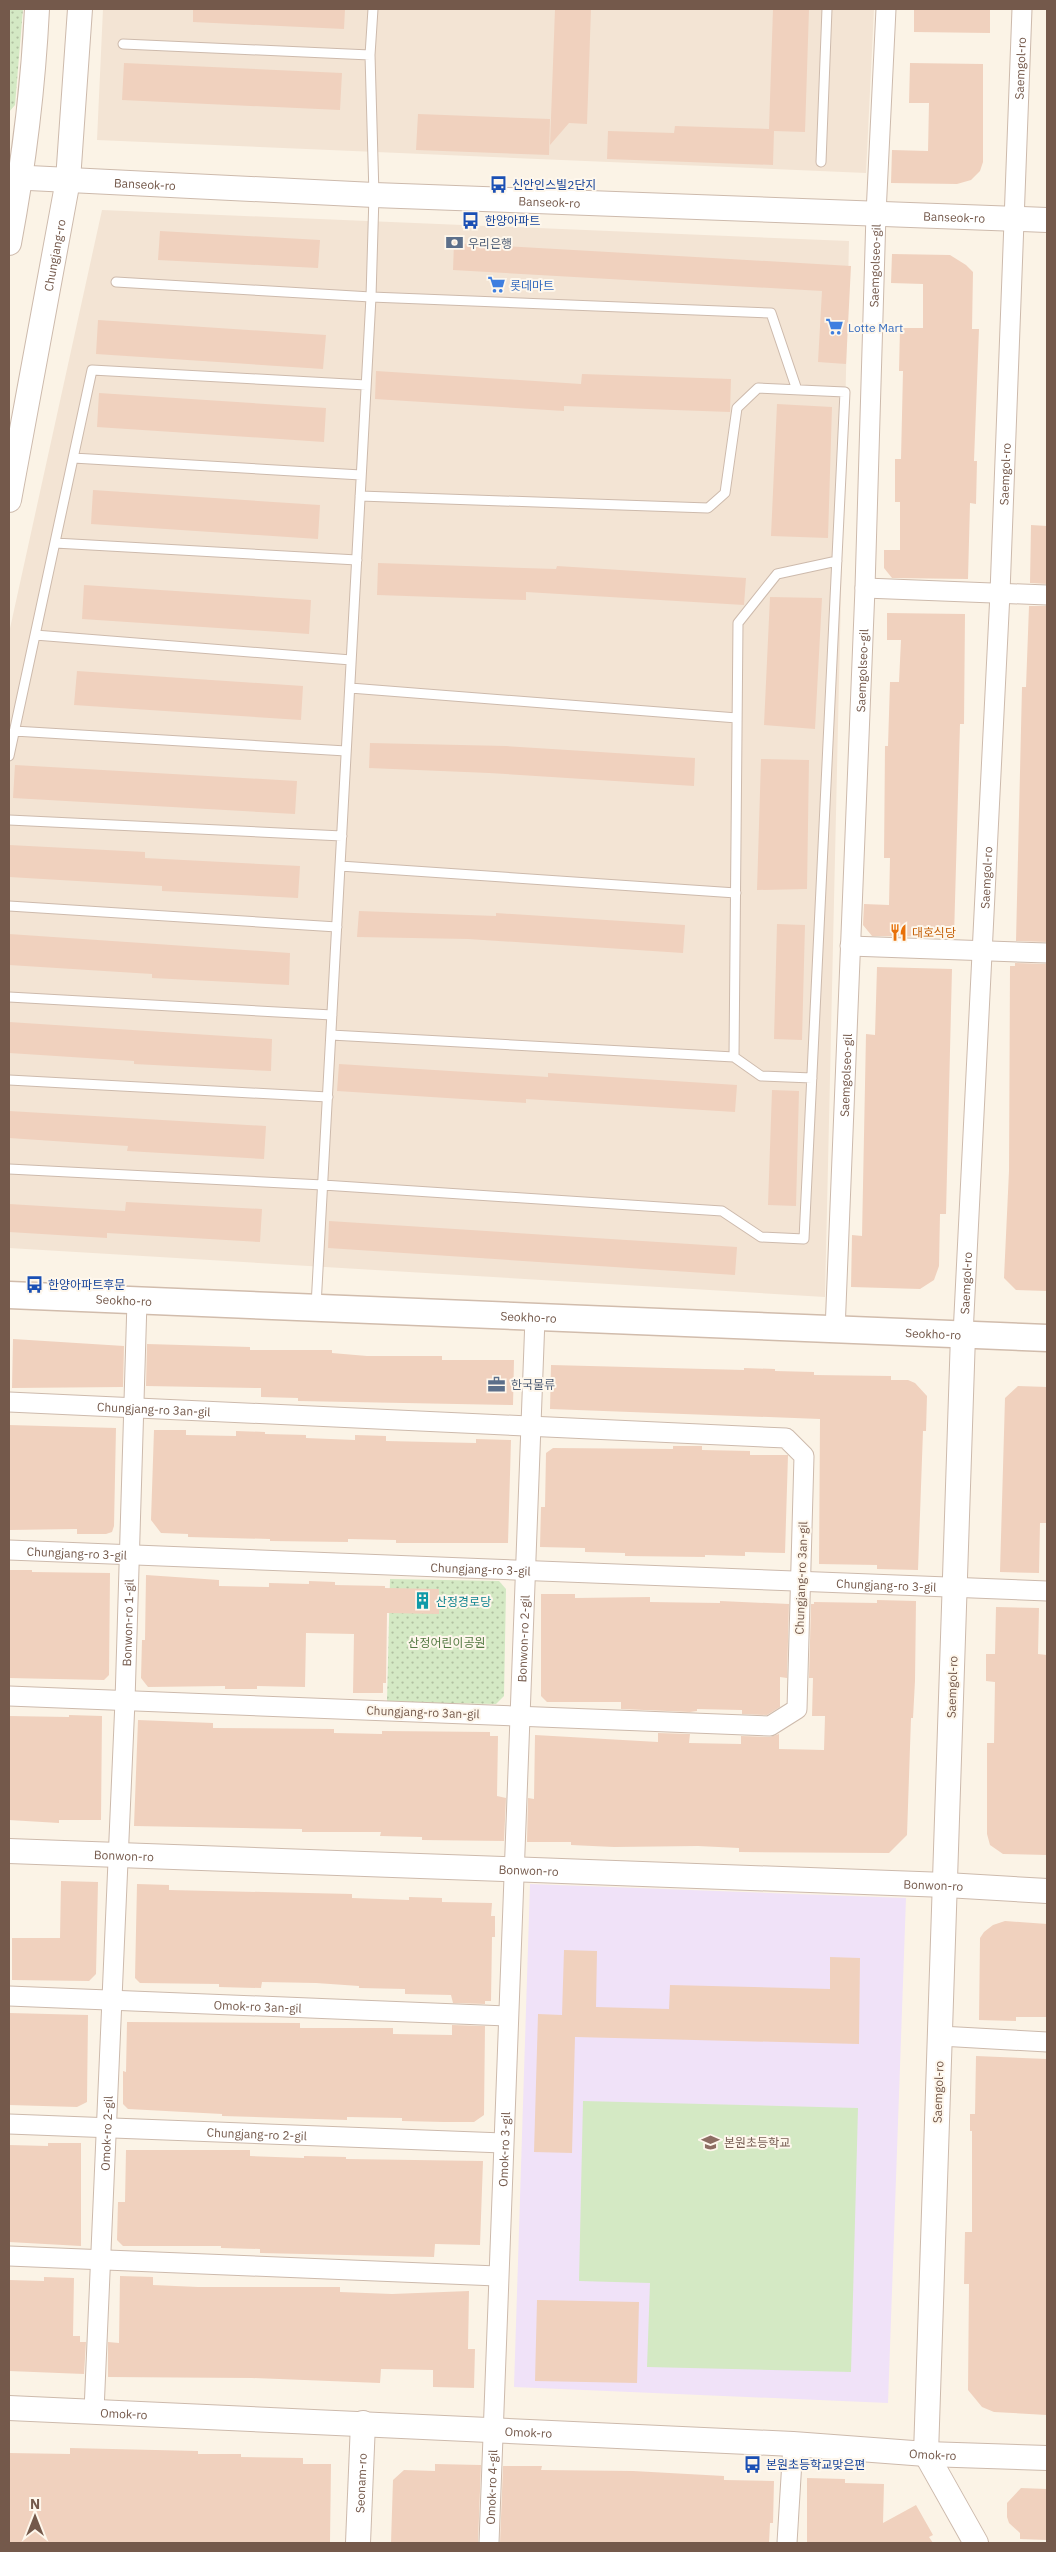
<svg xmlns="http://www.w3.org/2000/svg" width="1056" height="2552" viewBox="0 0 1056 2552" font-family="'IBM Plex Sans','Noto Sans KR',sans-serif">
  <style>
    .residential { fill: #f3e4d4 }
    .education { fill: #f0e2f8 }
    .grass { fill: url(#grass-dots) }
    .garden { fill: #d4e9c4 }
    .building { fill: #f0d1be }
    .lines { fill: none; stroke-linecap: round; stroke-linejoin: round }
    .service-casing { stroke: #cdbaac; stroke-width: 11 }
    .minor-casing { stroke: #cdbaac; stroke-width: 21 }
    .tertiary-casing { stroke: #cdbaac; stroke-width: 26 }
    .secondary-casing { stroke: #d1bcac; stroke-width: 29 }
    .service { stroke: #fff; stroke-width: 9 }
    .minor { stroke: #fff; stroke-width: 19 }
    .tertiary { stroke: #fff; stroke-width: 24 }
    .secondary { stroke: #fff; stroke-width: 26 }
    .labels { text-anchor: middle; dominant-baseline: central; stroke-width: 4; stroke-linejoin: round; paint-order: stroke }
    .street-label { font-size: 12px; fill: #74594b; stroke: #fef7ec }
    .transit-label { font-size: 12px; fill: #164399; stroke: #fef7ec; text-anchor: start }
    .service-label { font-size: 12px; fill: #4e5e75; stroke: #fef7ec; text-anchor: start }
    .shop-label { font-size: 12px; fill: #366cbe; stroke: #fef7ec; text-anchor: start }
    .food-label { font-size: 12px; fill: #c56008; stroke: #fef7ec; text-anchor: start }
    .culture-label { font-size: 12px; fill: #0d838f; stroke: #fef7ec; text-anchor: start }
    .park-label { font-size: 12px; fill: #547943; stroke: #fef7ec }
    .education-label { font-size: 12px; fill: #785e54; stroke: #fef7ec; text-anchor: start }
  </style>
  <defs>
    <pattern id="grass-dots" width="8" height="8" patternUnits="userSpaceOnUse" patternTransform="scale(1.25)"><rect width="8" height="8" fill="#d4e9c4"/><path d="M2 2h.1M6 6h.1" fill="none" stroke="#b1c0a1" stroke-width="1.8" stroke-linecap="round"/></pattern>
  </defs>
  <rect width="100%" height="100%" fill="#fbf3e6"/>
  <path class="residential" d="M103 9H874L866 173 97 140Z
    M102 210 849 241 825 1297 9 1248V633Z"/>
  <path class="education" d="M530 1884 906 1898 888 2403 514 2387Z"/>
  <path class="grass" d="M9 9H23L15 105 9 112Z
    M390 1579 499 1581 506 1589 504 1696 496 1704 387 1702Z"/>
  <path class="garden" d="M583 2101 858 2108 851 2372 647 2367 650 2283 579 2281Z"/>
  <path class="building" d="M193 9H345L344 29 193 22Z
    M555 9H591L587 124 569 123 550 145Z
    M773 9H809L805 132 774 131 773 165 607 159 608 131 674 133 675 126 769 129Z
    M914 9H990V33L914 32Z
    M124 63 342 73 340 110 122 100Z
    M910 63 983 64V162L980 171 971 180 957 184 891 183 892 150 928 151 929 103H909Z
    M418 114 550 119 549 155 416 150Z
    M160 231 320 240 318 268 158 260Z
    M454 243 851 266 846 364 818 362 822 291 453 270Z
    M892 254 950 255 966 265 973 272 972 329H979L974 461H977L976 504 970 503 968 579 892 578 884 568V550H900V502H895V459H901L903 371H899L900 328H923V284L891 283Z
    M98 320 326 335 323 369 96 354Z
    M376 371 581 384 582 374 731 379 730 412 564 406V411L375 399Z
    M99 393 326 408 324 442 97 427Z
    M777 404 832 407 828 538 771 536Z
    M93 490 320 505 318 539 91 524Z
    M1031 525 1047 526V584L1030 583Z
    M378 563 556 569 557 566 746 578 744 605 526 592V600L377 595Z
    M84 585 311 600 309 634 82 619Z
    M770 597 822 598 815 729 764 725Z
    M1029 606H1047V942L1016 941 1022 687H1026Z
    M887 613 965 614 964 724H960L954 937 872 936 863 925 864 904 889 905 890 858H884L885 746H888L890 682H899L901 640H887Z
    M77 671 303 686 301 720 74 705Z
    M370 743 506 746 695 758 694 786 489 773 369 768Z
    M761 759 809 760 807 889 757 890Z
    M15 765 297 781 295 814 13 798Z
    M9 845 145 852V858L300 866 298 898 162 891V886L9 877Z
    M359 911 496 916V913L685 925 683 953 468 939 357 937Z
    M777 924 805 925 802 1040 774 1039Z
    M9 934 290 953 289 985 152 978V974L9 965Z
    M1015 963 1047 964V1291L1016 1290 1004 1278 1009 1171 1010 966H1015Z
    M877 967 952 969 946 1214H940L939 1266 934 1280 920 1289 851 1287 852 1235 862 1236 866 1034 875 1035Z
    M9 1022 272 1039 271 1071 134 1064V1061L9 1053Z
    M339 1064 548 1077V1073L737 1085 735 1112 526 1099V1103L337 1091Z
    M772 1090 799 1091 796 1206 768 1205Z
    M9 1111 266 1126 264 1159 127 1151 128 1146 9 1138Z
    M126 1202 262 1209 260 1242 107 1233V1238L9 1232V1204L125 1211Z
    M329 1221 737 1247 735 1275 328 1248Z
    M13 1339 124 1346 123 1387 12 1388Z
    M147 1344 250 1347V1350H332V1353L367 1356H442V1360H514L513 1405 298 1401V1398L261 1397V1388L146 1386Z
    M551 1365 744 1370V1368L775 1369V1371L814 1372V1375L891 1376V1380H908L915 1383 927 1396 926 1431H923L918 1570 877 1569V1565L819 1564 820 1419 550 1409Z
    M1018 1386 1047 1387V1523H1040L1039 1573 1000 1572 1005 1398Z
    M9 1425 116 1428 114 1526 112 1532 106 1534H77V1529L9 1530Z
    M154 1430H186V1435L236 1436V1431L265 1432V1434L306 1435V1438L355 1440V1435L386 1436V1441L476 1443V1439L511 1440 508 1543H396V1540L348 1539V1542L270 1541V1539L188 1537V1534L161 1533 151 1520Z
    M673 1446H702V1450L750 1451V1455H788L785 1553 745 1552V1556L705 1555V1557L625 1556V1553L585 1552V1548L540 1547 541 1507H545L546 1453 553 1448 673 1449Z
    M9 1570H32V1572L110 1573 109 1675 104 1680 9 1678Z
    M146 1575 219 1580V1586L269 1587V1583L309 1584V1581L335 1582V1585L385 1586V1588L439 1589V1614L387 1613 386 1683H383V1693H353L354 1634 306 1633 305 1687 257 1686V1689H225V1686L148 1687 141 1678 142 1640H145Z
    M541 1594H575V1598L650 1597V1602L720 1603V1601L789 1604 787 1678 780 1677V1707L767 1715 742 1714V1710L697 1709V1711L690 1712 621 1709V1702H547L541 1696Z
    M877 1600 916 1601 915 1681 913 1718H911L907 1835 889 1853 739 1852V1848L698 1846 614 1847 571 1845V1842H527L528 1798 534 1799 535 1735 658 1742V1733L690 1734 689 1743 741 1744V1736L770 1737 779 1734V1749L824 1750 825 1716H812L813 1678H809L811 1604H814V1602L877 1603Z
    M996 1607 1039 1608 1038 1654 1047 1655V1855L1003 1854 990 1845 987 1834V1743H994L995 1682 986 1681V1654H995Z
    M69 1715 102 1716 101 1820H59V1823L9 1820V1716L69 1717Z
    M138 1720 213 1723V1728L334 1729V1733L382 1734V1731L490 1732V1736H498L497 1796 506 1798 504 1841 422 1840V1837L380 1836 381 1832H302V1829L134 1826Z
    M61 1881 98 1882 96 1974 89 1981 12 1980V1938H60Z
    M137 1884 169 1885V1890L352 1894V1898L409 1900V1897L442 1898V1902L492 1903 491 1916H495V1937H492L491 2001H485V2004L453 2003 451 1995 405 1994V1989L359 1988V1986L316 1983 262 1982 261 1988 219 1987V1984L140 1983 135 1978Z
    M1005 1921 1047 1924V2017H1016V2021L979 2020 980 1938 984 1932 993 1925Z
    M564 1950 597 1951 596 2007 669 2009 670 1985 830 1989V1957L860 1958 859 2044 575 2037 572 2153 534 2152 538 2014 562 2015Z
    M9 2013 88 2015 87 2102 77 2107 9 2105Z
    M127 2022 300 2023V2028H393V2034L452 2035V2025L485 2026 484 2115 474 2122H444L402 2121V2118L347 2117V2120L222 2116V2114L128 2109 123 2104V2071L126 2072Z
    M976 2056 1047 2059V2415L994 2412 982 2407 968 2390 969 2284H964L965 2232H972V2131H970V2114H975Z
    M48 2143H81V2246L9 2242V2145L48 2146Z
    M126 2150H250V2156L304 2158V2156L346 2157V2159L483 2161 480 2245 435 2244 434 2257 260 2253V2249L221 2248V2246H123L117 2240 118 2202H125Z
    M120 2276 153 2277V2285L198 2287H340V2292L392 2294 469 2291 468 2349H475L474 2388 433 2387V2370L381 2369 380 2383 252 2378 108 2377V2342L119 2343Z
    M44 2277 74 2278 73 2336H80V2342H86L84 2374 9 2371V2280L44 2281Z
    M537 2300 639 2302 637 2383 535 2381Z
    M70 2448 198 2451V2454H241V2457L303 2458V2464H331L330 2543H9V2453L70 2454Z
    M435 2464 481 2465 478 2543H391L393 2480 404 2470 435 2471Z
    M503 2466H542L541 2470 633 2471 724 2476V2480L774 2481 773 2523H770L769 2543H500Z
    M807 2478 845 2479V2483L884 2484 883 2523 916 2505 933 2535 929 2537 933 2543H807Z
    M1021 2488 1047 2489V2540L1020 2539V2533L1009 2523 1007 2517V2503Z"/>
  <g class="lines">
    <defs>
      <path id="service" d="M123 44 370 55
        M821 162 827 9
        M116 282 371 297 771 313 797 390
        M73 458 361 475
        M55 543 357 560
        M35 635 351 660
        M350 688 737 718
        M14 731 346 751
        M9 756 92 370 366 385
        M9 820 342 836
        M340 866 736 893
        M9 906 337 927
        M9 997 332 1015
        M331 1035 734 1057
        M812 1078 761 1076 734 1057 738 623 777 574 837 561
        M9 1080 328 1097
        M9 1169 323 1185 722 1211 761 1237 804 1239 845 392 758 388 737 408 725 493 708 508 360 496
        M316 1306 371 297 374 195 370 55 373 9"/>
      <g id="minor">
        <path d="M865 588 1047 595"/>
        <path d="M850 946 1047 953"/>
        <path id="s1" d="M835 1331 865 588 876 214 886 9"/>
        <path id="s2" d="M963 1335 1000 593 1022 9"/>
        <path id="s3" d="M9 1402 786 1438 804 1456 797 1709 770 1726 9 1696"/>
        <path id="s4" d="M9 1550 1047 1591"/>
        <path id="s5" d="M9 1996 507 2016"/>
        <path d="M940 2036 1047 2042"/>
        <path id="s6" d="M9 2124 503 2143"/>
        <path d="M9 2256 497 2276"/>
        <path id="s7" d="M94 2411 125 1701 137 1301"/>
        <path id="s8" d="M489 2543 535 1318"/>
        <path d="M787 2543 793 2444"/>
      </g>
      <g id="tertiary">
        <path id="s9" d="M9 177 374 195 1047 220"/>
        <path d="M9 243C24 163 33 90 37 9"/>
        <path id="s10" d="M9 500 68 180 80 9"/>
        <path d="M963 1335 926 2454 976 2543"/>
        <path id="s11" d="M9 1851 946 1885 1047 1891"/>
        <path id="s12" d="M9 2408 793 2444 926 2454 1047 2458"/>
        <path id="s13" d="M358 2543 363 2423"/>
      </g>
      <g id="secondary">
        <path id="s14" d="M9 1295 1047 1338"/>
      </g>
    </defs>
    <use href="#service" class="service-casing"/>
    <use href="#minor" class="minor-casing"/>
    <use href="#tertiary" class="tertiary-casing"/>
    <use href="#secondary" class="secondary-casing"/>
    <use href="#service" class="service"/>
    <use href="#minor" class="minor"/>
    <use href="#tertiary" class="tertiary"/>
    <use href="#secondary" class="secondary"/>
  </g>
  <defs>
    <symbol id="bus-bare" viewBox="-9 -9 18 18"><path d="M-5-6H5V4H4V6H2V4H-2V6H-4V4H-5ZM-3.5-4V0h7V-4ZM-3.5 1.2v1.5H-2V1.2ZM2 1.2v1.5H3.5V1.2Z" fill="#1a4fb4" stroke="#fef7ec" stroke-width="2.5" paint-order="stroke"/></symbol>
    <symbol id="bank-bare" viewBox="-9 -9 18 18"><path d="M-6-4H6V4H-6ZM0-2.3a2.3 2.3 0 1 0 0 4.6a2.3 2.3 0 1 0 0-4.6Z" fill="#5c6f8a" stroke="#fef7ec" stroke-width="2.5" paint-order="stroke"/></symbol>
    <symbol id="supermarket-bare" viewBox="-9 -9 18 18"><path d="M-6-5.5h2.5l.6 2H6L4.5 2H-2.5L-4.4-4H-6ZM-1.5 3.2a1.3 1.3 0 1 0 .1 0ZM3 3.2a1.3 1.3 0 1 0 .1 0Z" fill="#3f7fe0" stroke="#fef7ec" stroke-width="2.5" paint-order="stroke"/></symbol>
    <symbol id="restaurant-bare" viewBox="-9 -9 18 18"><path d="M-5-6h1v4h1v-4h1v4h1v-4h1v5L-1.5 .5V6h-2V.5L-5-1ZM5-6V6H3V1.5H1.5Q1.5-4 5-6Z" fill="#e8710a" stroke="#fef7ec" stroke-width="2.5" paint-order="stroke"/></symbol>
    <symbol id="office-bare" viewBox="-9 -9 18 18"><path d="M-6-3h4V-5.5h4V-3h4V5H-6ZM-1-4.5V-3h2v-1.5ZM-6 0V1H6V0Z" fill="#5c6f8a" stroke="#fef7ec" stroke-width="2.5" paint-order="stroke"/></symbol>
    <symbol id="building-bare" viewBox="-9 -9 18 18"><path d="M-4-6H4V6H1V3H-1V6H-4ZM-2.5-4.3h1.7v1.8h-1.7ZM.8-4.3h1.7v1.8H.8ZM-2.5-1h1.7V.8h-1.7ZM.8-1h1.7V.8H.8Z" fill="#0f9aa8" stroke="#fef7ec" stroke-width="2.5" paint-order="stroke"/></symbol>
    <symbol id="school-bare" viewBox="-9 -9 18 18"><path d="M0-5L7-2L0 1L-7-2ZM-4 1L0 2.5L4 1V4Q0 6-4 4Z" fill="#8d6e63" stroke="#fef7ec" stroke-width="2.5" paint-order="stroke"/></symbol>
  </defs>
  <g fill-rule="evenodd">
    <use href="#bus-bare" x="486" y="172" width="25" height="25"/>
    <use href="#bus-bare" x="458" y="208" width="25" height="25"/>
    <use href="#bank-bare" x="442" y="230" width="25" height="25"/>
    <use href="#supermarket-bare" x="484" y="272" width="25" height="25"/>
    <use href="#supermarket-bare" x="822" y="314" width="25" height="25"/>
    <use href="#restaurant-bare" x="886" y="920" width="25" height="25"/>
    <use href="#bus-bare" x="22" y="1272" width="25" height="25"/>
    <use href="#office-bare" x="484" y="1372" width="25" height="25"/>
    <use href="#building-bare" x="410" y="1588" width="25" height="25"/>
    <use href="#school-bare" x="698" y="2130" width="25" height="25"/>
    <use href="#bus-bare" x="740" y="2452" width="25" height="25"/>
  </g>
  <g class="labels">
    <g class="street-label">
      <text stroke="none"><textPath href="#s2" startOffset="1268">Saemgol-ro</textPath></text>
      <text stroke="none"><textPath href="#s9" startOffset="136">Banseok-ro</textPath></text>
      <text stroke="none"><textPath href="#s9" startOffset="541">Banseok-ro</textPath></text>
      <text stroke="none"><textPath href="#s9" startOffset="946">Banseok-ro</textPath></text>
      <text stroke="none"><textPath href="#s10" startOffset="249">Chungjang-ro</textPath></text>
      <text stroke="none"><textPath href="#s1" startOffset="1066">Saemgolseo-gil</textPath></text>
      <text stroke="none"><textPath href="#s2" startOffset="862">Saemgol-ro</textPath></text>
      <text stroke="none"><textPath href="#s1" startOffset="661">Saemgolseo-gil</textPath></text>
      <text stroke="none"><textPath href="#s2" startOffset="458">Saemgol-ro</textPath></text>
      <text stroke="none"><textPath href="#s1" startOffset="256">Saemgolseo-gil</textPath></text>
      <text stroke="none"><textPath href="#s2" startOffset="52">Saemgol-ro</textPath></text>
      <text stroke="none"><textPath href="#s14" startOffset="115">Seokho-ro</textPath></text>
      <text stroke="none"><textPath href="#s14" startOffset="520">Seokho-ro</textPath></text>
      <text stroke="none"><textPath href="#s14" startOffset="925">Seokho-ro</textPath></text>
      <text stroke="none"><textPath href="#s3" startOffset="145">Chungjang-ro 3an-gil</textPath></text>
      <text stroke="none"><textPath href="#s4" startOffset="68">Chungjang-ro 3-gil</textPath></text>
      <text stroke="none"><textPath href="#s4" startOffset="472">Chungjang-ro 3-gil</textPath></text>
      <text transform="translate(801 1578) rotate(-88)">Chungjang-ro 3an-gil</text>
      <text stroke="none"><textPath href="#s4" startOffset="878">Chungjang-ro 3-gil</textPath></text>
      <text stroke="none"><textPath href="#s7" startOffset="789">Bonwon-ro 1-gil</textPath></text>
      <text stroke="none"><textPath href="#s8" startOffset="905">Bonwon-ro 2-gil</textPath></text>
      <text transform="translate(952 1687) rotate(-88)">Saemgol-ro</text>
      <text transform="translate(423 1712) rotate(2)">Chungjang-ro 3an-gil</text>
      <text stroke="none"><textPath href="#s11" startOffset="115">Bonwon-ro</textPath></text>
      <text stroke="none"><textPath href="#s11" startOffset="520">Bonwon-ro</textPath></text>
      <text stroke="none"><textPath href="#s11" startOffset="925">Bonwon-ro</textPath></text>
      <text stroke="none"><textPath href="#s5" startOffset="249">Omok-ro 3an-gil</textPath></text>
      <text transform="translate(938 2092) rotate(-88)">Saemgol-ro</text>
      <text stroke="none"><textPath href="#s7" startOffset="278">Omok-ro 2-gil</textPath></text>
      <text stroke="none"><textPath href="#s6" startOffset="248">Chungjang-ro 2-gil</textPath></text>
      <text stroke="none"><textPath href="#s8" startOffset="394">Omok-ro 3-gil</textPath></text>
      <text stroke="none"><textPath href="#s12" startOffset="115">Omok-ro</textPath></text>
      <text stroke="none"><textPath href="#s12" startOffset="520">Omok-ro</textPath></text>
      <text stroke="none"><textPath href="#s12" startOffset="925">Omok-ro</textPath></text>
      <text stroke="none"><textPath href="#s13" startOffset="60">Seonam-ro</textPath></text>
      <text stroke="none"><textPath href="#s8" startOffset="56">Omok-ro 4-gil</textPath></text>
    </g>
    <g class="transit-label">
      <text x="512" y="184">신안인스빌2단지</text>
      <text x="485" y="220">한양아파트</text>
      <text x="48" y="1284">한양아파트후문</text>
      <text x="766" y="2464">본원초등학교맞은편</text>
    </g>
    <g class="service-label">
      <text x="468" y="243">우리은행</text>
      <text x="511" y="1384">한국물류</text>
    </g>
    <g class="shop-label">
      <text x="510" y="285">롯데마트</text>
      <text x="848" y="327">Lotte Mart</text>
    </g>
    <g class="food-label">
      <text x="912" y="932">대호식당</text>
    </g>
    <g class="culture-label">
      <text x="436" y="1601">산정경로당</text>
    </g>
    <g class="park-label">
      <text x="447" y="1642">산정어린이공원</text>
    </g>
    <g class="education-label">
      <text x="724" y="2142">본원초등학교</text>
    </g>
  </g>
  <rect width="1056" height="2552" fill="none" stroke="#74594b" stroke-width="20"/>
  <g transform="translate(35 2517)" stroke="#fef7ec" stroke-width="4" paint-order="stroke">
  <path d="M0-4L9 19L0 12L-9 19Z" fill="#74594b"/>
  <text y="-8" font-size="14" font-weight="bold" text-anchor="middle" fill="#74594b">N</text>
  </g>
</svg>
